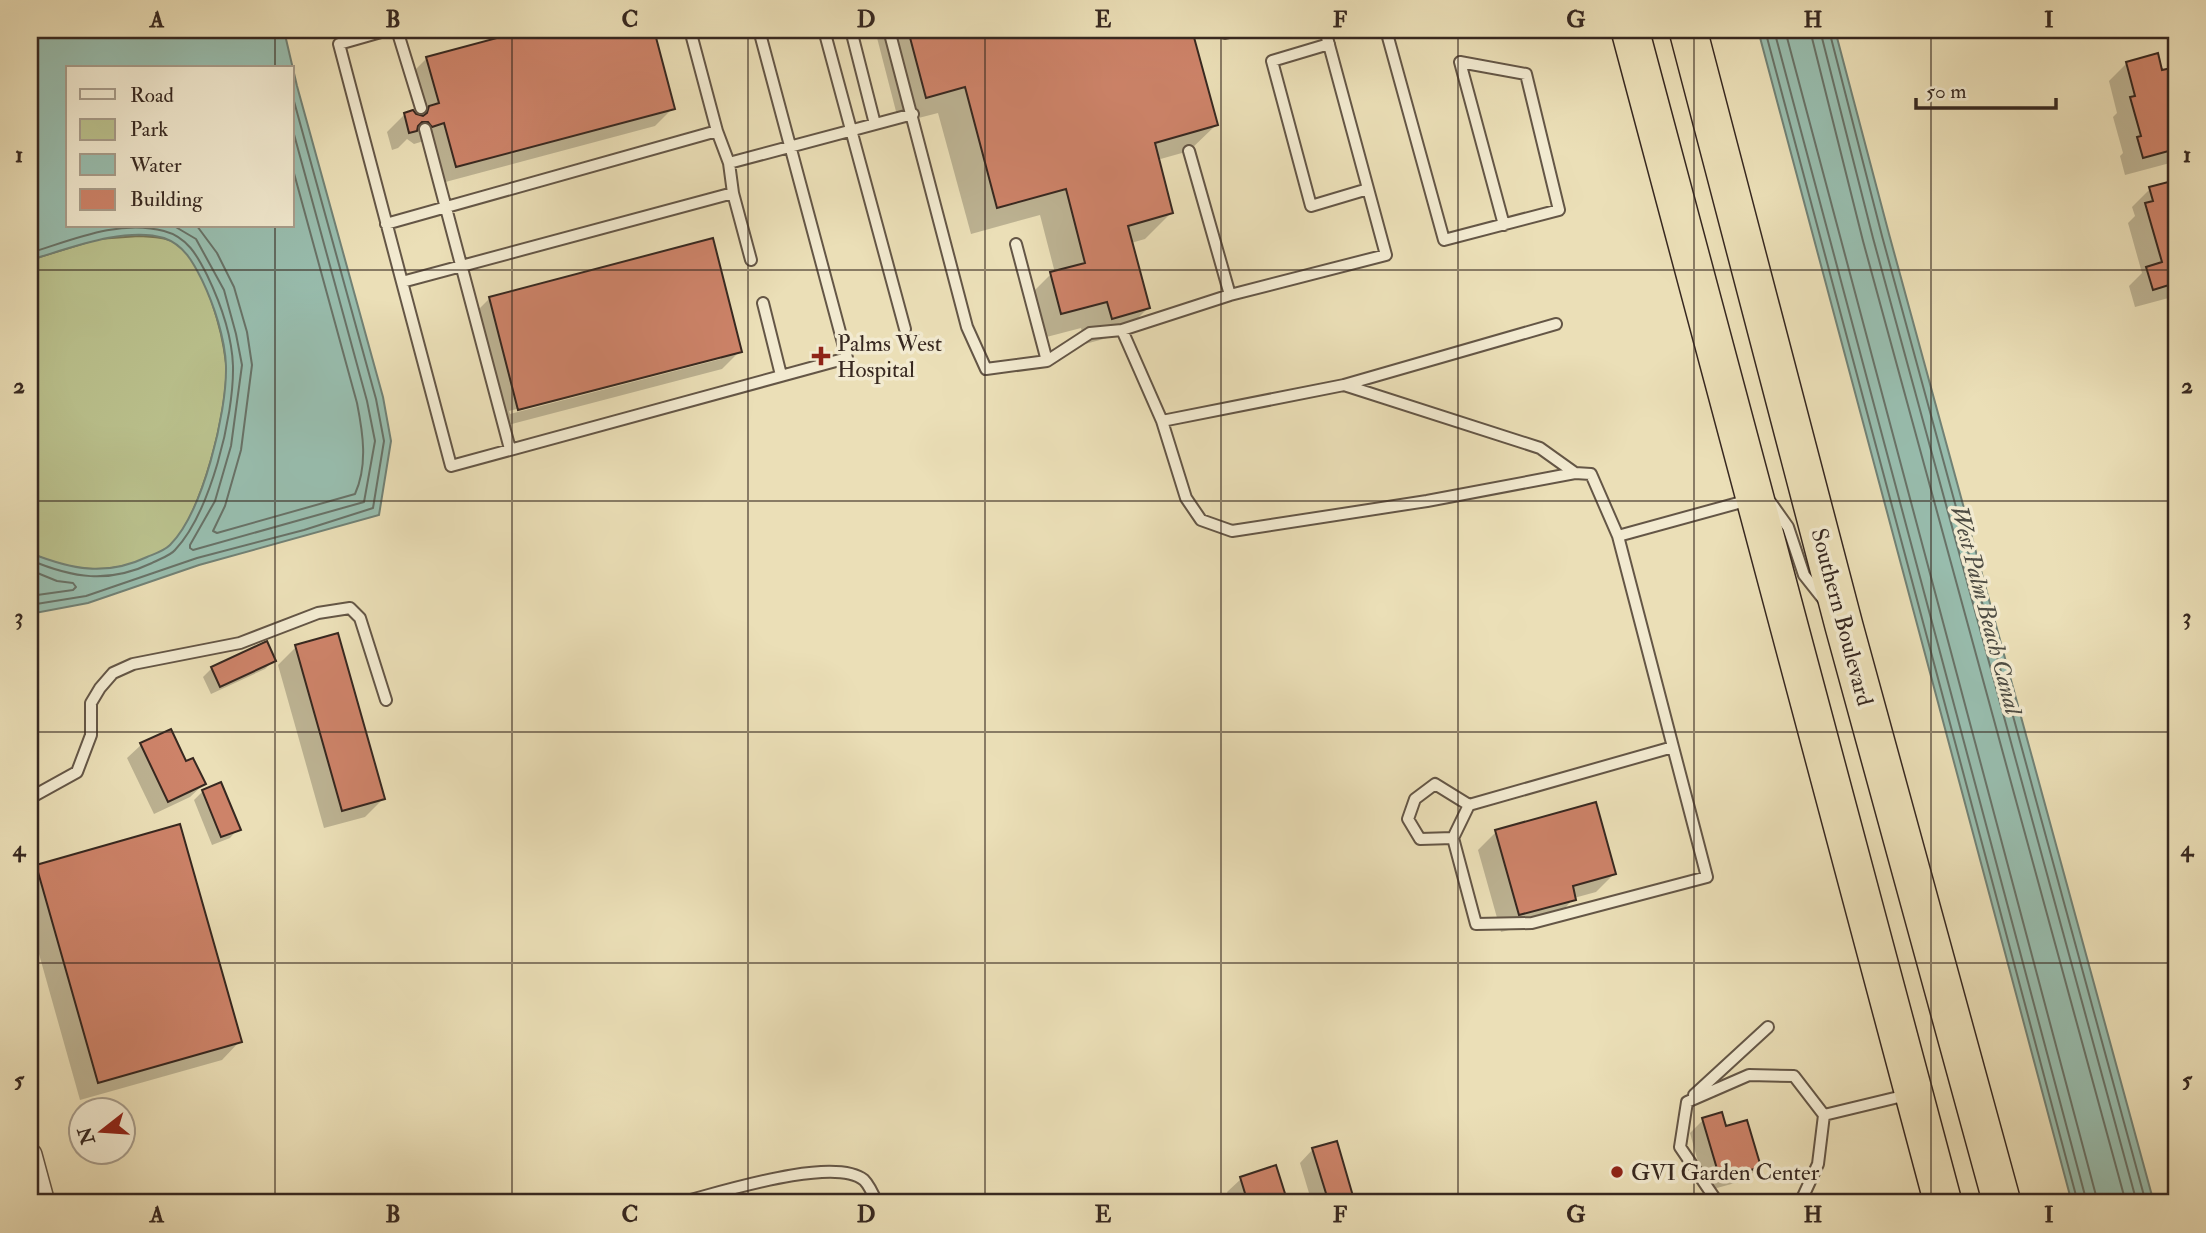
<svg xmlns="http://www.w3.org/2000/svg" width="2206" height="1233" viewBox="0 0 2206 1233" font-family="'IM FELL Double Pica',serif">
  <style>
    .green { fill: #bac18d; stroke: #787456; stroke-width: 2 }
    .water { fill: #98bdae; stroke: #718175; stroke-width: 2; fill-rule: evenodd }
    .shadow { fill: #0003; fill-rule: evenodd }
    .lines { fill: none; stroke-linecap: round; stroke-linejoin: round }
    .shore { stroke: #687267; stroke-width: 2 }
    .building { fill: #cd8369; stroke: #372820; stroke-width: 2 }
    .service-casing { stroke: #645646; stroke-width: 14 }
    .minor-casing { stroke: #645646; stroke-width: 26 }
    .trunk-casing { stroke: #372820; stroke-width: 40 }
    .service { stroke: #f2ead0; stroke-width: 10 }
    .minor { stroke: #f2ead0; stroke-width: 23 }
    .trunk { stroke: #ebdfb7; stroke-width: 37 }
    .grid { fill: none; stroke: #372820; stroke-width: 2; stroke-opacity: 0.55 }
    .poi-dot { fill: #8f2418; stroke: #f2ead0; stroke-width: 2.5 }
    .labels { text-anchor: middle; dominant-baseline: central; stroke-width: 7; stroke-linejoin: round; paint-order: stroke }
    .poi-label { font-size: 23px; fill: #372820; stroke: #f2ead0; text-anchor: start }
    .street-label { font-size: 23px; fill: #372820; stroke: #f2ead0 }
    .water-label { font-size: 24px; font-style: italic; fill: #4f4d44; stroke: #f2ead0 }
    .neatline { fill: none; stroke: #372820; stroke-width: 2.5 }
    .grid-label { font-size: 23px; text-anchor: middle; font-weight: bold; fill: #372820 }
  </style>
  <rect width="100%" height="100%" fill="#ebdfb7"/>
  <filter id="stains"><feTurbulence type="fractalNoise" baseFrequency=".00286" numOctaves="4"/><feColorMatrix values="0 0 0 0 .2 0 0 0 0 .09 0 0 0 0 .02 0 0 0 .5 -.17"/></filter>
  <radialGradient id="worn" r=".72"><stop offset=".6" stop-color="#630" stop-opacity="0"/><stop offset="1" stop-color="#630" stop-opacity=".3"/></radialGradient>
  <path class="green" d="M139 236C154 237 173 237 184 249 207 275 222 329 226 363 230 402 200 526 167 548 137 568 99 573 65 566 53 564 41 557 30 553V260L98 239Z"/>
  <path class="water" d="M30 30H288L286 39 297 86 383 397 391 441 379 515 199 565 88 603 35 613 30 612V553C71 569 105 577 147 557 154 554 164 551 170 545 203 512 227 413 226 366 225 338 214 305 202 280 193 262 184 245 164 238 125 226 68 249 30 260ZM68 68H292V226H68Z
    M1758 30H1835L1889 234 2154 1203H2072Z"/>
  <path class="shadow" d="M534 30H653L673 108 655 126 438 184 427 140 414 144 407 139 398 148 392 150 387 132 405 114 420 117 409 76 427 58Z
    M875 30H1201L1192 34 1216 125 1189 151 1157 160 1171 213 1145 239 1131 243 1148 308 1122 334 1085 344 1081 328 1035 340 1025 300 1051 274 1055 273 1040 215 971 234 938 113 899 123Z
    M2127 63 2161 72 2176 68V157L2170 163 2125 175 2120 156 2123 153 2113 117 2117 113 2109 81Z
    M2176 182V296L2135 307 2129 286 2142 273 2128 223 2135 216 2132 207 2150 189Z
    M711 241 740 351 722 369 500 427 471 317 489 299ZM721 355V359L510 414 509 411Z
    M2176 376V399L2171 381Z
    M296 647 383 799 365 817 324 828 278 665Z
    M274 660 265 669 211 694 203 677 212 668Z
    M141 745 185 763 204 784 190 797 154 814 127 758Z
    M203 791 238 829 230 838 212 845 194 800Z
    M1496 832 1614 874 1596 892 1574 898 1556 918 1501 932 1478 850Z
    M37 867 240 1041 222 1060 80 1100 30 922V874Z
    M1703 1120 1724 1128 1759 1166 1746 1180 1706 1191 1690 1133Z
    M1335 1143 1353 1203H1312L1300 1163 1313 1149Z
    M1275 1167 1286 1203H1231L1227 1192 1241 1179Z"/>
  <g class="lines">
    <path class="shore" d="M1765 30 2078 1203
      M1774 30 2087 1203
      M1785 30 2098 1203
      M1810 30 1863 241 2126 1203
      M1820 30 1873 238 2137 1203
      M1829 30 1882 236 2146 1203
      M174 226 196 239 224 290 236 334 242 365 231 446 215 501 190 545V548L193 550 364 502 375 441 367 401 292 127
      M197 226 217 253 234 287 247 332 252 365 241 450 225 506 213 531 217 533 355 494C368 465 363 433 357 403L292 166
      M30 253C72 240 119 219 164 231 187 237 197 255 207 275 220 302 232 336 233 366 234 417 210 513 175 550 170 556 159 559 152 563 108 584 73 578 30 560
      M30 570 57 581 73 583 76 587 73 590 30 596
      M30 605 86 596 197 558 304 530 373 508 384 441 376 399 292 94"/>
  </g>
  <path class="building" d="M527 30H654L675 109 456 167 444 123 432 127 428 122H422L418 126 417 131 409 133 404 113 413 110 416 114 423 116 427 113 429 106 439 103 426 57Z
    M908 30H1192L1218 125 1155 143 1173 213 1128 226 1150 308 1112 319 1107 302 1061 314 1050 272 1085 263 1066 189 997 208 965 87 926 98Z
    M2158 53 2162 70 2176 67V149L2143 158 2137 137 2141 136 2130 97 2135 96 2126 62Z
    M2176 180V296H2173L2169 285 2153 290 2146 267 2162 262 2145 203 2153 201 2149 187Z
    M713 238 742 352 518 410 489 297Z
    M338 633 385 799 342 811 295 645Z
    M267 641 276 661 220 687 211 667Z
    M171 729 186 761 193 758 206 784 168 802 140 743Z
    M221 782 241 830 221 837 202 790Z
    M1596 802 1616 874 1573 886 1576 900 1519 915 1495 830Z
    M180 824 242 1042 98 1083 36 865Z
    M1722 1112 1726 1126 1747 1120 1761 1167 1720 1179 1702 1118Z
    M1337 1141 1355 1203H1329L1312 1148Z
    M1276 1165 1288 1203H1248L1240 1177Z"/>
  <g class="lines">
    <defs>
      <path id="service" d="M388 30 339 44 402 282
        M397 30 421 108
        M690 30 717 131
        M824 30 905 329
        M851 30 875 124
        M889 30 967 327 986 369 1047 361 1016 244
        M1217 30 1225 33 1239 30
        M1386 30 1444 240 1559 210 1526 74 1460 62 1504 225
        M1329 44 1272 61 1311 206 1368 189
        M425 129 510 449
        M729 163 913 114
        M733 193 751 260
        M386 224 717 131 729 163 733 193 402 282 451 466 847 358 759 30
        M1230 295 1386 255 1325 30
        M763 303 781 375
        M1122 330 1162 421 1186 498 1201 520 1232 531 1427 501 1575 473 1591 474 1618 536
        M1047 361 1090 333 1122 330 1230 295 1189 151
        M1344 385 1556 324
        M1162 421 1344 385 1540 448 1575 473
        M1771 503 1788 527 1804 575 1823 599
        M1673 747 1707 877 1532 923 1476 924 1453 838 1469 805 1673 747 1618 536 1749 500
        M30 798 77 772 91 735V703L100 688 113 673 133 664 240 643 318 613 350 608 360 618 386 700
        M1453 838 1420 839 1408 819 1415 799 1435 784 1469 805
        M1694 1095 1768 1027
        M1824 1115 1907 1095
        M679 1203C716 1194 833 1155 864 1180 869 1185 874 1196 877 1203
        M1718 1203 1680 1147 1687 1102 1749 1075 1794 1076 1824 1115 1818 1164 1800 1203"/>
      <path id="minor" d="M30 1155 43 1203"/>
      <path id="trunk" d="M1630 30 1943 1203
        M1688 30 1844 626 2002 1203"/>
    </defs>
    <use href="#service" class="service-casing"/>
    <use href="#minor" class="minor-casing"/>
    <use href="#trunk" class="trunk-casing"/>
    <use href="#service" class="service"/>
    <use href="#minor" class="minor"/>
    <use href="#trunk" class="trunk"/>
  </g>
  <path class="grid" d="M275 30V68M512 30V1203M748 30V1203M985 30V1203M1221 30V1203M1458 30V1203M1694 30V1203M1931 30V1203M275 226V1203M30 270H2176M30 501H2176M30 732H2176M30 963H2176"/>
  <g class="poi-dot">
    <path d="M817.5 345.5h7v7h7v7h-7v7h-7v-7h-7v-7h7z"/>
    <circle cx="1617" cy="1172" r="7"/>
  </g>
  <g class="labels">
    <g class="poi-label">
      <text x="837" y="343">Palms West<tspan x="837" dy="26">Hospital</tspan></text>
      <text x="1631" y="1172">GVI Garden Center</text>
    </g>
    <g class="street-label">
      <text transform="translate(1842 617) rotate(75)">Southern Boulevard</text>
    </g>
    <g class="water-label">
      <text transform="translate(1986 610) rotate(75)">West Palm Beach Canal</text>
    </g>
  </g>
  <rect width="2206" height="1233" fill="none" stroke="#ebdfb7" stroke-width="77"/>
  <rect x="66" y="66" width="228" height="161" fill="#f2ead0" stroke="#a79c8a" stroke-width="2"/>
  <rect x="80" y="89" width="35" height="10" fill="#f2ead0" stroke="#a79c8a" stroke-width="2"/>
  <text x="130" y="102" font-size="21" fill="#372820">Road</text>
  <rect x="80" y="119" width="35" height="21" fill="#bac18d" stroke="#a79c8a" stroke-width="2"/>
  <text x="130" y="136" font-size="21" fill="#372820">Park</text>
  <rect x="80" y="154" width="35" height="21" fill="#98bdae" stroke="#a79c8a" stroke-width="2"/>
  <text x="130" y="172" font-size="21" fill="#372820">Water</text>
  <rect x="80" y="189" width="35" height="21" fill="#cd8369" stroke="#a79c8a" stroke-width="2"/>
  <text x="130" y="206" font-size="21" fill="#372820">Building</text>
  <g transform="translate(102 1131) rotate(253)"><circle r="33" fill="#f2ead0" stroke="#a79c8a" stroke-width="2"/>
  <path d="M0-5L12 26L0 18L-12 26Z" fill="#8f2418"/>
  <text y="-10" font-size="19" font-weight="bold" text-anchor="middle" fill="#372820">N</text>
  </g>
  <path d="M1916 98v10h140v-10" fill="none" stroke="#372820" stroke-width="3.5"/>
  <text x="1926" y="98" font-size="21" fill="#372820" stroke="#f2ead0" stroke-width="5" paint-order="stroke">50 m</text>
  <rect x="38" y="38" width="2130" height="1156" class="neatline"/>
  <g class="grid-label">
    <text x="157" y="27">A</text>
    <text x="393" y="27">B</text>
    <text x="630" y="27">C</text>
    <text x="866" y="27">D</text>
    <text x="1103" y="27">E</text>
    <text x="1340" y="27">F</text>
    <text x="1576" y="27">G</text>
    <text x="1813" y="27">H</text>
    <text x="2049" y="27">I</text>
    <text x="19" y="162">1</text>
    <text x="2187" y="162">1</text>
    <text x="19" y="393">2</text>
    <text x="2187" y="393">2</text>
    <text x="19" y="624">3</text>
    <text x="2187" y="624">3</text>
    <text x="19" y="856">4</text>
    <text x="2187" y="856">4</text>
    <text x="19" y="1087">5</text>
    <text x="2187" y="1087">5</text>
    <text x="157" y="1222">A</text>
    <text x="393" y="1222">B</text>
    <text x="630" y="1222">C</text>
    <text x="866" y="1222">D</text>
    <text x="1103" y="1222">E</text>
    <text x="1340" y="1222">F</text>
    <text x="1576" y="1222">G</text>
    <text x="1813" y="1222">H</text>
    <text x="2049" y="1222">I</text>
  </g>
  <rect width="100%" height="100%" filter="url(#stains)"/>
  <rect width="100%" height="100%" fill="url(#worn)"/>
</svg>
